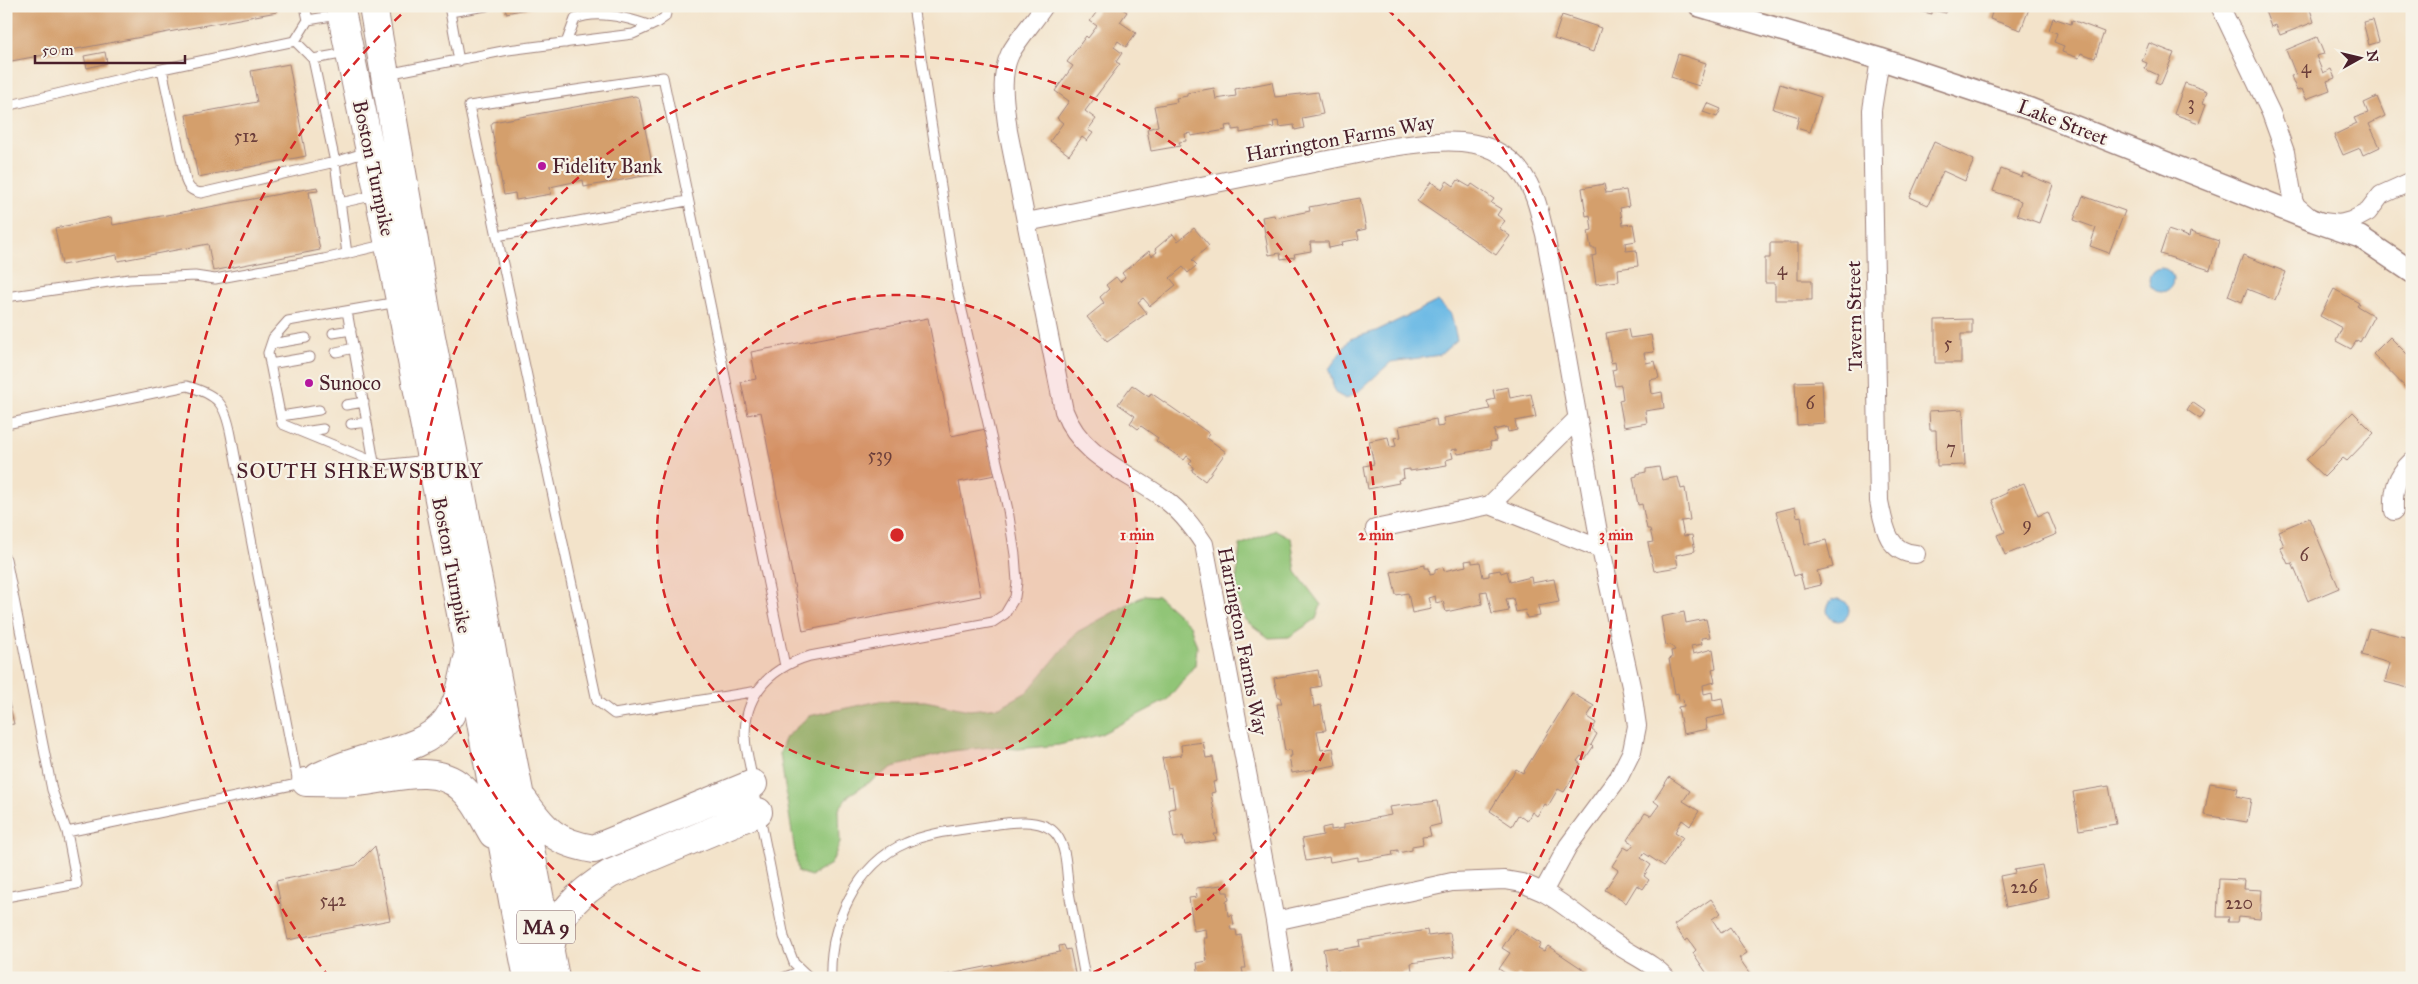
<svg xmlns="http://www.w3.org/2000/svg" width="2418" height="984" viewBox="0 0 2418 984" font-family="'IM FELL Great Primer',serif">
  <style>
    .green { fill: #91c577; stroke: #6e7251 }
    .water { fill: #6bb9e5; stroke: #5a6c88 }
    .building { fill: #d49f6c }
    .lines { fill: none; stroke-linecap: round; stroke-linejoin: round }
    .service-casing { stroke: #9e817a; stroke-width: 11 }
    .minor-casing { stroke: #9e817a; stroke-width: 20 }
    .tertiary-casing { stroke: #9e817a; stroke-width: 24 }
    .trunk-casing { stroke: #9e817a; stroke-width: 30 }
    .service { stroke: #fff; stroke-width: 9 }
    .minor { stroke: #fff; stroke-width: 18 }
    .tertiary { stroke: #fff; stroke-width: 21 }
    .trunk { stroke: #fff; stroke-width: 28 }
    .ring { fill: none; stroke: #d62828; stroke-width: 2.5; stroke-dasharray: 9 6 }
    .poi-dot { fill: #b5179e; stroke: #f7f3e8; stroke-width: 2 }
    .labels { text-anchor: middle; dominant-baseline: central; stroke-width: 4.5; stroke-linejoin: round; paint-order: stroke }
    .number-label { font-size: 18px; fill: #6c3f3b }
    .shield { fill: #f7f3e8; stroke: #7e5f64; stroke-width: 1 }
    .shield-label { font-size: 19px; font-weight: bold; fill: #4a1f2b }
    .street-label { font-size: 20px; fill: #4a1f2b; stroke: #f7f3e8 }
    .poi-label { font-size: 20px; fill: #4a1f2b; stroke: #f7f3e8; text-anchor: start }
    .neighbourhood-label { font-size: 21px; letter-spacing: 1px; fill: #4a1f2b; stroke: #f7f3e8 }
    .centre { fill: #d62828; stroke: #f7f3e8; stroke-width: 2.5 }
    .ring-label { font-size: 15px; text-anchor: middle; font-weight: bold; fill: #d62828; stroke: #f7f3e8; stroke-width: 4.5; stroke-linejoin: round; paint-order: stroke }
  </style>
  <rect width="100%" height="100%" fill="#f7f3e8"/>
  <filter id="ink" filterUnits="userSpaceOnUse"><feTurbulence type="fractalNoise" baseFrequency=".02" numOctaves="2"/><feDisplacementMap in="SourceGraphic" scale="10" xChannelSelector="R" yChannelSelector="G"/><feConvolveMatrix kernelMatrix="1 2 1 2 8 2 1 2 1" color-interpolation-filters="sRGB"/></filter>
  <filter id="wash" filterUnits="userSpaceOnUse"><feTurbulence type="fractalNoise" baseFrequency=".0096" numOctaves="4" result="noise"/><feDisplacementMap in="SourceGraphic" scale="20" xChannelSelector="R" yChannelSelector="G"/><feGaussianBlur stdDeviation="1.12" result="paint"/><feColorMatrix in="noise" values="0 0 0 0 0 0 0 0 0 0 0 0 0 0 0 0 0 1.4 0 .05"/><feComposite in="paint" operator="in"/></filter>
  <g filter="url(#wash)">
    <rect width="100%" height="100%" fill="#f3e3ca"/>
    <path class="green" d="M1276 530 1291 538 1296 572 1321 605 1316 619 1289 637 1269 638 1245 620 1235 593 1240 545Z
      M1145 595 1158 596 1190 625 1197 647 1195 665 1167 700 1099 735 1059 745 1018 749 991 747 952 751 893 767 849 795 839 809 840 843 831 864 811 876 798 872 780 754 785 738 809 716 880 701H925L969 710 1000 707 1027 692 1077 632Z"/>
    <path class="water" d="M2149 280a12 12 0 1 1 24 0a12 12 0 1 1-24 0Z
      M1438 301 1451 314 1457 340 1440 355 1391 362 1359 391 1346 399 1335 393 1329 369 1350 339 1376 331Z
      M1827 610a11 11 0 1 1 22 0a11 11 0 1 1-22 0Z"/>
    <g id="blocks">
      <path class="building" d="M6 6H276L277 12 6 62Z
        M505 6H536V7L506 13Z
        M1101 6H1118L1127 12 1120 22 1136 33 1126 47 1118 41 1114 47 1122 53 1116 62 1120 64 1085 111 1096 119 1088 130 1093 133 1087 141 1082 137 1069 155 1050 141 1063 123 1057 118 1069 101 1055 91 1073 66 1067 62 1086 36 1088 38 1097 26 1090 21Z
        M1908 6H1947L1946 13 1932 10V14L1907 8Z
        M1994 6H2030L2021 30 1990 19Z
        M2268 6H2309L2314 22 2280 35 2276 25 2271 27 2265 11 2269 9Z
        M1562 15 1601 28 1593 52 1554 39Z
        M2053 18 2071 24 2072 20 2104 32 2095 58 2081 53 2079 58 2062 52 2064 46 2054 42 2057 33 2049 30Z
        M2373 20 2379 42 2369 45 2363 22Z
        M2317 37 2324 54 2316 56 2323 73 2331 69 2335 78 2327 81 2330 90 2306 99 2302 89 2297 91 2291 76 2296 75 2286 50Z
        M2149 43 2174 53 2161 84 2155 82 2158 75 2145 69 2147 63 2142 61Z
        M105 52 107 63 87 68 84 56Z
        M1678 54 1706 63 1699 86 1671 77Z
        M289 64 306 156 198 177 186 115 257 102 251 71Z
        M1272 82 1275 97 1318 92 1323 114 1302 118 1304 128 1295 130 1294 125 1279 127 1278 121 1273 122 1274 127 1240 133V129L1232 130V125L1225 126 1226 130 1191 136V133L1185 134 1186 141 1179 142 1180 146 1151 151 1147 129 1158 126 1154 106 1177 102 1176 98 1187 96V93L1214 88 1216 99 1236 96 1235 89Z
        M2185 83 2207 91 2203 103 2206 104 2199 123 2174 114Z
        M1780 84 1821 97 1810 132 1796 128 1799 117 1773 109Z
        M635 96 639 98 654 174 584 187 583 180 550 187 551 194 516 200 515 193 504 195 491 125 493 122Z
        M2377 97 2385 116 2369 124 2380 147 2363 155 2360 148 2343 155 2334 135 2357 124 2354 118 2368 113 2364 103Z
        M1707 103 1721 109 1717 117 1703 112Z
        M1934 142 1974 160 1965 181 1943 171 1928 205 1910 197Z
        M2001 169 2022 177 2023 173 2053 185 2039 223 2017 215 2021 201 1993 191Z
        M1458 180 1470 187 1472 184 1494 199 1491 203 1501 209 1497 215 1505 221 1499 228 1510 236 1496 255 1417 201 1431 182 1442 189 1447 181 1454 186Z
        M1604 184 1606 193 1626 190 1629 206 1620 208 1623 225 1633 224 1636 241 1625 243 1626 251 1636 250 1638 266 1618 269 1619 281 1596 284 1592 256 1596 255 1595 248H1591L1588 231 1592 230 1590 215 1586 216 1582 188Z
        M317 187 318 191 309 192 320 250 213 271 208 244 118 261 117 255 62 265 55 228 111 217 113 225Z
        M2083 196 2125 211 2109 253 2090 246 2096 228 2074 220Z
        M1360 198 1366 229 1357 231 1359 239 1342 242 1343 245 1329 248 1328 242H1310L1311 251 1294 254 1295 257 1281 259 1280 253 1269 255 1262 217 1274 215 1275 218 1310 211 1309 207Z
        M1194 228 1209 246 1192 260 1197 265 1188 273 1183 267 1170 278 1176 285 1150 306 1143 298 1138 302 1147 313 1107 341 1087 317 1104 303 1100 297 1109 289 1106 285 1116 277 1120 282 1125 277 1122 273 1149 251 1152 256 1157 252 1155 249 1173 234 1178 241Z
        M2168 230 2189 237 2190 232 2219 241 2210 270 2160 254Z
        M1770 243H1798V280H1812V300H1775V283H1765V258H1770Z
        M2243 255 2286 272 2275 300 2247 289 2242 302 2228 296Z
        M2334 289 2359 303 2357 306 2374 316 2360 342 2357 340 2351 349 2336 341 2342 328 2320 316Z
        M928 318 951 436 986 429 995 475 959 482 981 596 803 631 761 412 748 415 741 382 756 379 751 352Z
        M1972 319V334H1961V363H1935V320Z
        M1628 329 1630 338 1651 335 1654 352 1644 353 1646 363 1655 361 1659 378 1650 380 1652 394 1662 392 1664 408 1645 411 1647 423 1624 427 1619 400 1623 399 1621 385 1615 386 1612 370 1616 369 1615 362 1611 363 1606 333Z
        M2390 337 2410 357 2412 356V394L2373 354Z
        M1822 381 1824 423 1797 425 1795 382Z
        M1132 385 1149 397 1151 393 1210 434 1207 438 1226 452 1205 481 1192 471 1194 467 1189 464 1192 460 1187 456 1184 460 1156 441 1158 438 1141 426 1138 429 1130 423 1135 416 1118 404Z
        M1508 387 1510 398 1531 394 1536 417 1515 421 1517 430 1508 432 1507 427 1494 430 1496 441 1490 442 1491 448 1458 454 1457 449 1451 450 1453 458 1446 460 1447 465 1410 471V469L1403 470 1404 478 1398 480 1399 483 1368 489 1364 466 1374 464 1369 441 1388 437 1390 447 1396 446 1394 438 1401 437 1399 426 1436 419 1437 427 1444 426 1443 418 1490 409 1487 401 1495 399 1493 390Z
        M2192 402 2205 411 2200 419 2187 410Z
        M1963 409 1965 465 1937 466 1936 430H1930L1929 411Z
        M2353 412 2374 433 2347 461 2343 458 2324 477 2306 460Z
        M1659 467 1662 480 1678 477 1681 489 1685 488 1690 520 1681 521 1684 536 1692 535 1695 551 1676 555 1678 567 1654 571 1648 543 1653 542 1650 529H1647L1642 504 1638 505 1633 477 1637 476V474L1646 472V469Z
        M2024 483 2038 516 2048 512 2057 534 2005 555 1997 535 2005 532 1992 500 2007 493 2006 490Z
        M1795 507 1797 517 1801 516 1805 545 1826 540 1833 567 1817 571 1821 585 1804 589 1800 574 1794 576 1776 512Z
        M2309 518 2339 588 2308 601 2292 563 2288 564 2280 547 2284 546 2278 531Z
        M1472 560V563L1480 562 1483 577 1489 576V572L1500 570 1501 573 1507 571 1510 582 1531 577 1532 583 1554 579 1559 602 1538 606 1540 616 1527 618 1525 610 1516 612 1513 598 1506 599 1509 611 1492 614 1487 591 1480 592 1482 604 1446 612 1443 601 1436 603 1435 596 1428 598 1431 609 1412 613 1408 593 1396 595 1391 572 1425 565V568H1429L1430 574 1435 573V569L1443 567 1444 571 1466 566 1465 561Z
        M1684 612 1686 623 1706 619 1710 637 1701 638 1702 644 1691 646 1693 654 1713 649 1716 668 1712 669 1715 682 1703 685 1704 694 1712 692 1713 700 1722 698 1725 715 1705 719 1707 729 1683 734 1678 707 1684 706 1683 699 1679 700 1678 693 1675 694 1669 659 1672 658 1671 651 1675 650 1671 645 1666 646 1661 617Z
        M2369 628 2412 639V689L2385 682 2390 663 2361 655Z
        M1318 670 1321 686 1311 688 1314 707 1321 705 1326 730 1317 731 1321 750 1333 748 1336 765 1292 773 1289 756H1292L1291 750 1285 751 1277 704H1282L1280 697H1278L1274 678Z
        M6 690 14 724 6 725Z
        M1572 693 1594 706 1587 717 1596 723 1592 730 1597 734 1591 745 1593 747 1585 759 1581 756 1577 761 1581 764 1564 792 1558 789 1548 806 1545 804 1537 816 1532 812 1527 821 1518 815 1512 826 1490 811 1516 769 1523 773Z
        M1203 742 1206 758 1213 757 1217 781 1213 782 1215 792 1211 793 1218 834H1214L1216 840 1185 845 1183 836 1174 838 1169 809 1175 808 1172 787 1168 788 1162 758 1182 755 1181 745Z
        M6 764 11 788H6Z
        M1669 777 1690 791 1683 801 1699 811 1690 826 1682 820 1675 832 1683 837 1664 866 1644 853 1641 858 1651 865 1644 876 1649 880 1643 889 1637 885 1626 903 1605 890 1618 870 1612 866 1624 847 1629 850 1634 844 1627 840 1645 813 1651 816 1659 805 1654 801Z
        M2210 783 2238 788 2236 796 2251 799 2247 822 2204 815Z
        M2109 786 2116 824 2079 830 2073 792Z
        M1437 801 1441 824 1429 827 1431 836 1422 837 1423 844 1412 846V850L1398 853V850L1392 851 1393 855 1358 861V857L1330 862 1329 857 1306 861 1302 839 1323 835 1322 828 1331 826V830L1344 828V824L1391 815 1389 807Z
        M375 846 390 920 288 940 276 881 356 865Z
        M2042 865 2049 898 2006 907 2000 876 2015 873 2014 870Z
        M2219 879 2245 880 2244 889 2262 890 2260 919 2238 917 2237 922H2228L2229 917H2217Z
        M1222 885 1223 892H1228L1229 900 1226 901 1228 916 1232 915 1234 925 1230 926 1231 930H1236L1237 936 1241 935 1246 968H1242L1244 978H1199L1197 963 1207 961 1204 938H1207L1206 929 1194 931 1189 898 1197 897 1196 888Z
        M1711 899 1721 913 1712 919 1721 933 1730 927 1747 953 1739 958 1753 978H1710L1693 953 1696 950 1688 939 1685 941 1674 925Z
        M1515 928 1541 944 1538 948 1544 951 1548 946 1587 972 1585 975 1588 978H1524L1518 974 1516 978H1512L1499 969 1510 953 1502 948Z
        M1427 930 1428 936 1450 933 1454 957 1411 963 1412 971 1402 973 1403 978H1367V976L1340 978 1339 971 1327 973 1323 949 1337 947 1338 950 1360 946 1359 941Z
        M1064 945 1066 950 1070 949 1076 978H930L1060 952 1059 946Z
        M2036 973 2037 978H2021V977Z"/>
    </g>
  </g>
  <g filter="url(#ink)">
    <use href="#blocks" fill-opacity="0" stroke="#9e817a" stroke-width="1"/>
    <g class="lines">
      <defs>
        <path id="service" d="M305 6 308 20 338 15
          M449 6 459 61
          M450 12 486 6
          M295 41 313 59 347 53
          M566 43 575 19C598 9 629 18 651 26
          M313 59 335 162 347 254
          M162 69 186 181C189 189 192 191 201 193L335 162 367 152
          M387 74 508 50 633 34 655 24 665 17 668 6
          M6 106 162 69 295 41 308 20
          M340 203 376 195
          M497 236 687 201
          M6 297 129 279 195 276 215 279 324 259 387 244
          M398 302 288 321 273 338 268 353 282 424 382 465 428 460
          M347 311 374 462
          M333 333 351 330
          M271 344 306 338
          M336 352 354 348
          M270 364 310 357
          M346 405 364 402
          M281 416 319 410
          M6 424 187 386C219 395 225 404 231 435L298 783
          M351 424 367 422
          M303 432 323 429
          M6 559 52 790 67 832
          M758 691 614 714 597 701 469 106 663 77 785 666
          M6 897 77 884 67 832 302 783
          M783 978 801 971
          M810 978 794 963 784 937 746 747C740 700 766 669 810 656L993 622 1005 614 1015 597 1017 582 1015 555 1008 510 957 289 913 6
          M831 978C829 926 856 864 906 843 932 831 963 830 991 825 1009 822 1042 817 1056 834 1068 849 1066 874 1069 892 1074 921 1080 949 1085 978"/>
        <path id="minor" d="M2220 6 2271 113 2285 152 2294 204 2314 221 2340 224 2351 221 2368 212 2381 195 2412 181
          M1880 59 1872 110 1879 501C1884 525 1887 553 1916 554
          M1027 222 1386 148C1442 140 1506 128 1533 193 1539 206 1541 221 1545 234L1601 549 1632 691 1637 726 1632 751 1619 777 1568 846 1543 892 1522 883 1505 880 1452 882 1275 921 1204 544C1193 527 1180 510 1163 498 1126 471 1081 457 1064 411L1008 131C1005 106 999 77 1010 54 1019 37 1034 22 1044 6
          M1490 505 1601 549
          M2394 511C2393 490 2396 476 2412 461
          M1375 529 1490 505 1577 419
          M1543 892C1569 906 1590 927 1615 943 1631 955 1653 963 1666 978
          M1275 921 1284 978"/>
        <path id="tertiary" d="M1700 6 1880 59 2030 109 2314 221 2360 237 2412 272"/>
        <path id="trunk" d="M340 6C385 220 427 435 468 650 488 759 506 869 528 978
          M373 6 427 316 555 978
          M318 777C329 772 339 767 350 764 382 752 426 749 447 720 459 703 463 681 467 662
          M306 782C323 782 340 783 356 782 389 780 433 762 461 787 475 799 483 817 493 834
          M524 801C545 831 557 843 594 849L753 784
          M550 949C555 913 581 892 610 874L758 812"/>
      </defs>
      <use href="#service" class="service-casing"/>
      <use href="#minor" class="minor-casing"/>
      <use href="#tertiary" class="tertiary-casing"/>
      <use href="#trunk" class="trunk-casing"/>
      <use href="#service" class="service"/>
      <use href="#minor" class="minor"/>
      <use href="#tertiary" class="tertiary"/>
      <use href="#trunk" class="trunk"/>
    </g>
  </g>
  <circle cx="897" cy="535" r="240" fill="#d62828" fill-opacity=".12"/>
  <g class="ring">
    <circle cx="897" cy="535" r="240"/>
    <path d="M714 978A479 479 0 1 1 1080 978"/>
    <path d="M330 978A719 719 0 0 1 407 9M1387 9A719 719 0 0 1 1464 978"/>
  </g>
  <g class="poi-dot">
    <circle cx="542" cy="166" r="5"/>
    <circle cx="309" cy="383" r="5"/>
  </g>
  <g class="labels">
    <g class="number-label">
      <text x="2306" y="67">4</text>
      <text x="2191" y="103">3</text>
      <text x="246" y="136">512</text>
      <text x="1782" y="269">4</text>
      <text x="1948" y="343">5</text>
      <text x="1810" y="403">6</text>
      <text x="1951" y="448">7</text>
      <text x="880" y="455">539</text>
      <text x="2027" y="524">9</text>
      <text x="2304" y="555">6</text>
      <text x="2024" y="887">226</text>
      <text x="333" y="900">542</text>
      <text x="2239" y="903">220</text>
    </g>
    <rect class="shield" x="517" y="910.5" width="58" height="33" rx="4"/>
    <g class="shield-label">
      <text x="546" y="927">MA 9</text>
    </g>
    <g class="street-label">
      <text transform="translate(2063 122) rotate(21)">Lake Street</text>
      <text transform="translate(1340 138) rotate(-10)">Harrington Farms Way</text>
      <text transform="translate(374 168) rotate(78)">Boston Turnpike</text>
      <text transform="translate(1854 316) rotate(-91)">Tavern Street</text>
      <text transform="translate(452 565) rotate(79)">Boston Turnpike</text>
      <text transform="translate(1243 641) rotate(79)">Harrington Farms Way</text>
    </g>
    <g class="poi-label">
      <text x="552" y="166">Fidelity Bank</text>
      <text x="319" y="383">Sunoco</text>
    </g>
    <g class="neighbourhood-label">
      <text x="360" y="471">SOUTH SHREWSBURY</text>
    </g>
  </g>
  <circle cx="897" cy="535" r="8" class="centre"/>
  <g class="ring-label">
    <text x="1137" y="540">1 min</text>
    <text x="1376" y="540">2 min</text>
    <text x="1616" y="540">3 min</text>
  </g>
  <rect width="2418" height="984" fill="none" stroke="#f7f3e8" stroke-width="25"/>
  <g transform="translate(2360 58) rotate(82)" stroke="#f7f3e8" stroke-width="4" paint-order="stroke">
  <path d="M0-4L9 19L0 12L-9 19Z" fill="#4a1f2b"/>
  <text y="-8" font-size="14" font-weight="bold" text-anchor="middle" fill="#4a1f2b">N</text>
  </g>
  <path d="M35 55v8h150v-8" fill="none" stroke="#4a1f2b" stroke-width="2.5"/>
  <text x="42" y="55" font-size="15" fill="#4a1f2b" stroke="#f7f3e8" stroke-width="4" paint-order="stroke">50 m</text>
</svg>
